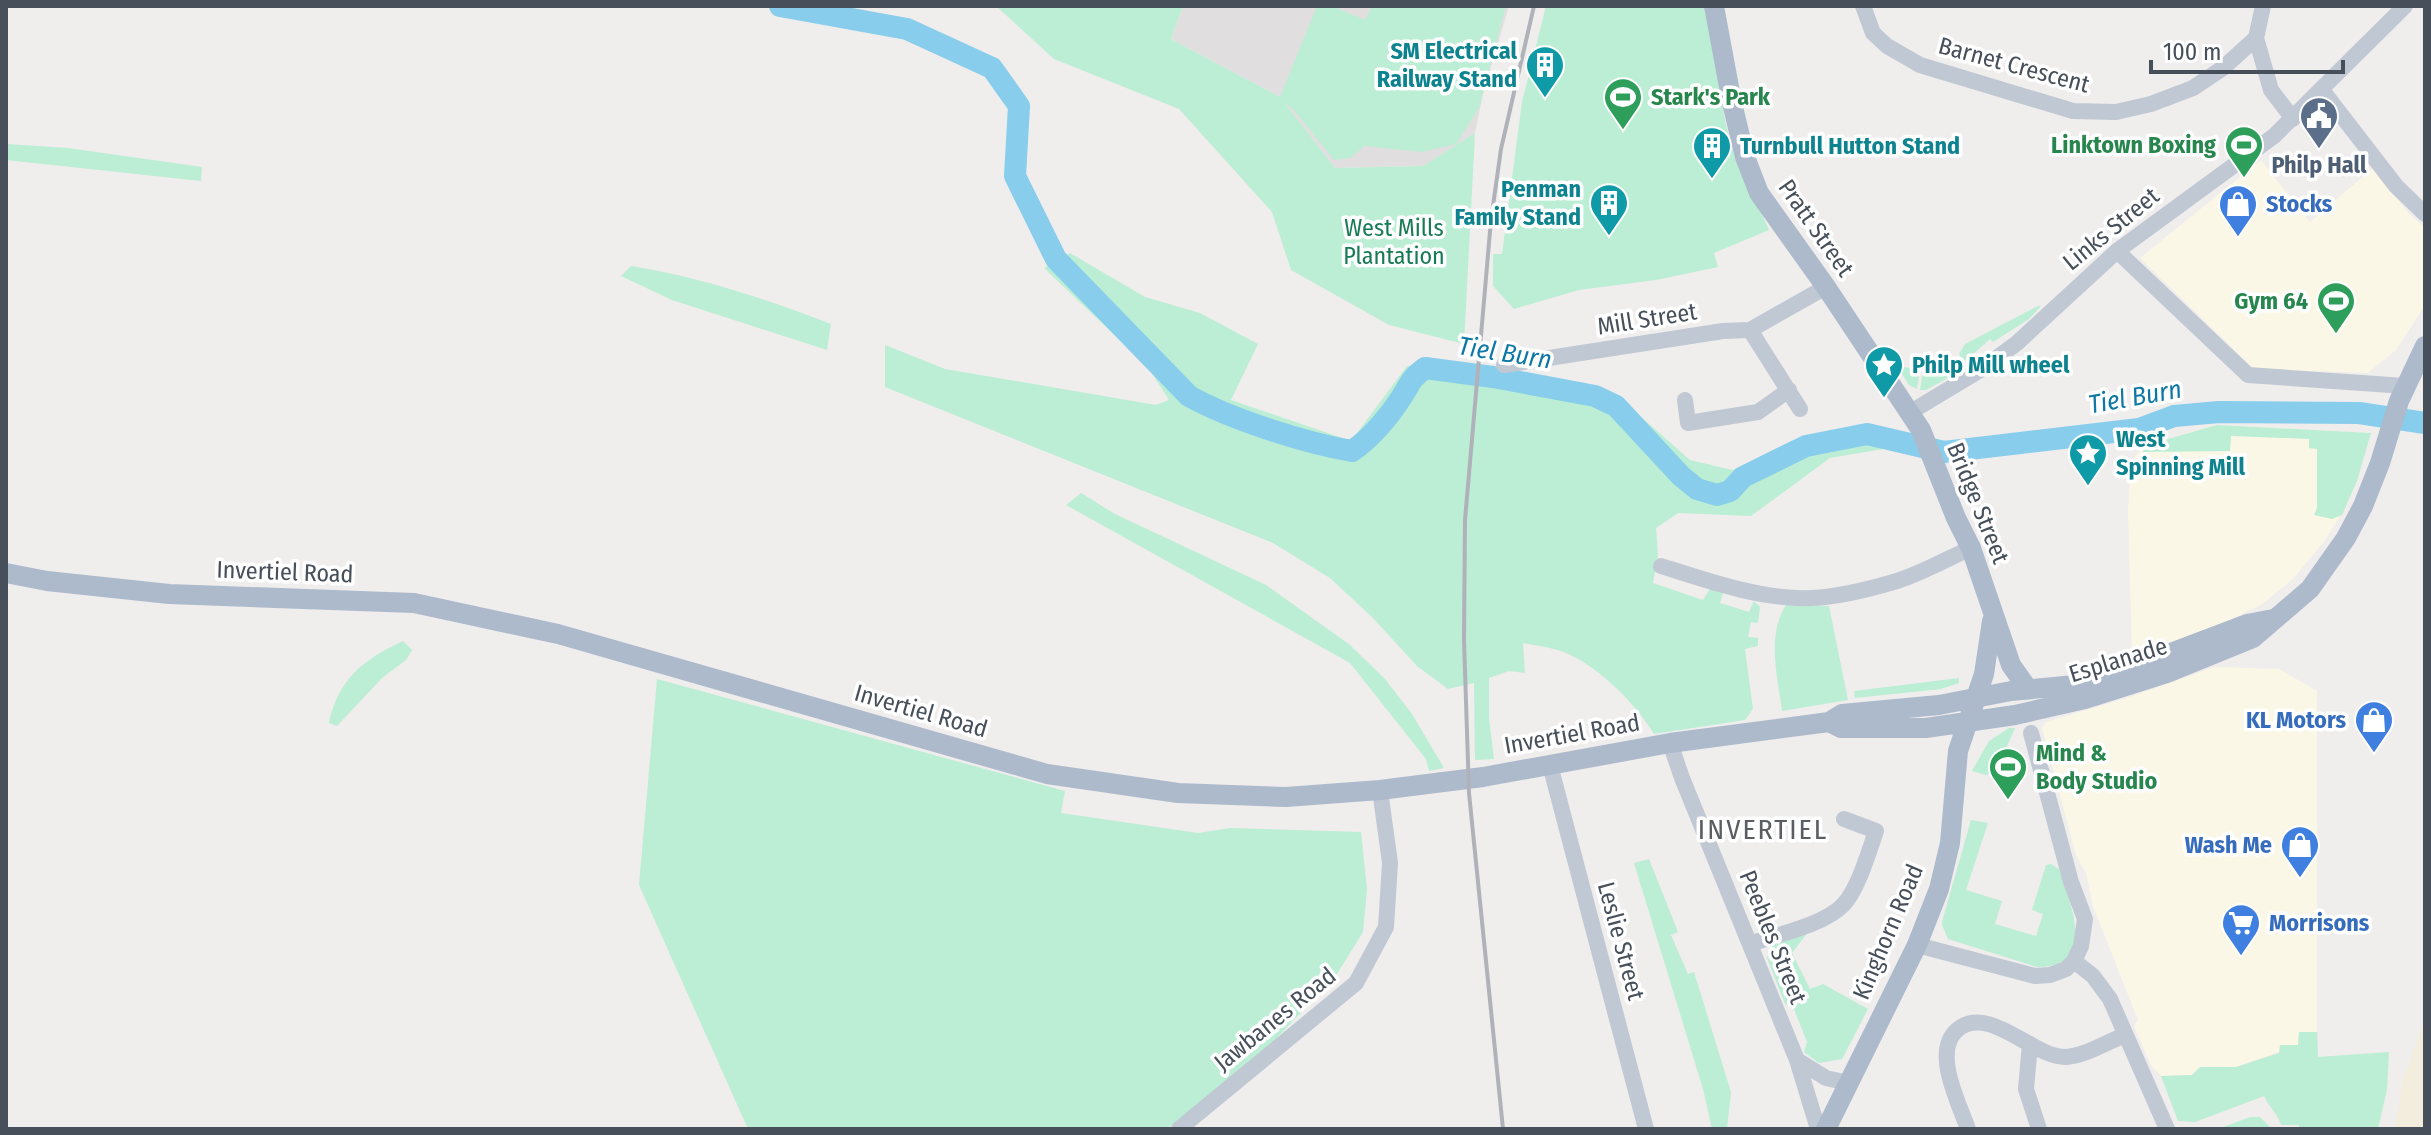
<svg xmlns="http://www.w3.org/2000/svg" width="2431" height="1135" viewBox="0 0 2431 1135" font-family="'Fira Sans Condensed',sans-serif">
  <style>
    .commercial { fill: #fbf7e6 }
    .education { fill: #e1dedf }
    .green { fill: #bbeed4 }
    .sand { fill: #f2eddd }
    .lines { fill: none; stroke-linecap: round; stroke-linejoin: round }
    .river { stroke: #88cdeb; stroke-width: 22 }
    .minor { stroke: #c0c8d3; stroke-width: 16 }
    .major { stroke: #adbacc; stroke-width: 20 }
    .rail { stroke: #afb2b8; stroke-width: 4 }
    .labels { text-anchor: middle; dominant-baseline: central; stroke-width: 7; stroke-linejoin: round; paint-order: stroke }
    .culture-label { font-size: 24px; font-weight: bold; fill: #0d838f; stroke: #fff; text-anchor: start }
    .street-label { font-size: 24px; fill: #464f5a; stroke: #fff }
    .leisure-label { font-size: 24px; font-weight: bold; fill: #27864d; stroke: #fff; text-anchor: start }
    .service-label { font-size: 24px; font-weight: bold; fill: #4e5e75; stroke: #fff }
    .shop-label { font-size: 24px; font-weight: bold; fill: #366cbe; stroke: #fff; text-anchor: start }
    .park-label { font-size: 24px; fill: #177b53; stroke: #fff }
    .water-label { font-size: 26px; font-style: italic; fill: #0d77a6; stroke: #fff }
    .quarter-label { font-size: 28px; letter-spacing: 2px; fill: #5a5d62; stroke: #fff }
  </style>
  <rect width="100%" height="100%" fill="#f0eded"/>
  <path class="commercial" d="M2261 160 2310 222 2373 168 2408 213 2425 228V305L2396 350 2368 373 2254 369 2140 258Z
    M2217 425 2371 433 2348 503 2325 540 2293 579 2262 604 2224 623 2132 656 2128 510 2131 463 2143 446Z
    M2214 667 2279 669 2317 691V1032H2299V1045L2236 1067H2200L2192 1075 2161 1076 2151 1065 2134 1026 2138 1020 2093 906 2086 873 2076 855 2042 728 2046 722 2130 697Z"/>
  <path class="education" d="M1183 6H1509L1483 94 1475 133 1423 166 1335 168 1280 97 1171 39Z"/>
  <path class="green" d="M996 6H1183L1171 39 1280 97 1317 6H1332L1365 20 1372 6H1506L1479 108 1456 144 1422 152 1364 146 1350 158 1334 160 1294 110 1284 102 1335 168 1423 166 1475 133 1464 344 1389 325 1291 270 1272 212 1179 109 1054 59Z
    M1546 6H1707L1724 116 1731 145 1769 230 1714 253 1718 267 1656 280 1579 290 1514 309 1493 286V254H1502L1522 102Z
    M6 144 68 148 202 167 201 181 6 160Z
    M1070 253 1145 297 1200 313 1258 344 1231 400 1351 441 1407 366 1427 365 1586 386 1623 401 1690 460 1732 470 1823 433 1892 430 1883 449 1830 458 1751 516 1678 513 1656 528 1658 555 1653 583 1703 600 1712 586 1724 590 1720 603 1749 612 1754 601 1760 607 1758 623 1751 622 1748 637 1758 638V646L1745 649 1753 709 1745 720 1654 734C1635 702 1591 658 1554 649 1544 646 1533 645 1523 643L1525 673 1509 671 1489 678V718L1494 759 1475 760 1474 683 1448 689 1417 666 1373 618 1330 578 1273 543 885 387V345L945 369 1156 405 1169 400 1148 367 1044 268Z
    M631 266C700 277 766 299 831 324L827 350 672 300 621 276Z
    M2038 306H2041L2029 319 1993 342 1990 339 1964 362 1959 354 1965 344Z
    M1900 366 1914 369 1919 376 1917 389 1909 385 1899 369Z
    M1923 372 1947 374 1948 378 1926 390H1920Z
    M2217 425 2371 433 2357 481 2342 515 2332 519 2314 515 2317 508V449L2309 448V439L2231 436 2230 451 2143 452V446Z
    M1081 493 1115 514 1266 585 1350 645 1385 679 1412 714 1444 768 1429 771 1426 759 1350 663 1066 505Z
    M1786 605 1829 606 1848 700 1782 711C1778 678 1766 635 1786 605Z
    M403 641 412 650 406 660 382 678 337 726 329 723C338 679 364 659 403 641Z
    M1959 678V683L1941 689 1855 698 1854 691Z
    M657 679 1065 791 1061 813 1198 833 1231 828 1361 832 1367 890 1363 932 1337 974 1274 1041 1167 1129H748L639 885Z
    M2009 728H2015L1996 771 1986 775 1972 771 1989 741Z
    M1971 820 1988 823 1966 890 2002 901 1995 924 2036 936 2043 914 2032 910 2046 865 2051 864 2059 869C2070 902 2099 967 2037 967L1948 939 1942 925 1943 918Z
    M1649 859 1678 932 1671 935 1688 974 1694 972 1731 1092 1727 1129H1712L1703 1089 1634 863Z
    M1808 932 1792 953 1810 989 1823 984 1868 1009 1842 1059 1819 1063 1804 1052 1807 1042 1794 1009 1785 1004 1767 958 1770 949 1775 943Z
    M2299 1032H2317L2318 1057 2389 1052 2387 1090 2378 1129H2299V1125H2281C2278 1114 2269 1107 2264 1096L2195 1122 2178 1121 2161 1076 2192 1075 2200 1067H2236L2279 1053 2280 1045H2298Z
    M2250 1117H2260L2272 1129H2218Z"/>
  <path class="sand" d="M2425 1020V1129H2395L2403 1079Z"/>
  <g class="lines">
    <path class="river" d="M780 6 907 29 992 68 1019 106 1015 176 1056 259 1189 396C1230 419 1305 443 1352 451 1370 439 1389 417 1401 398 1412 382 1408 381 1425 368L1493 377 1595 396 1616 406 1681 476 1697 489 1717 495 1730 491 1743 477 1806 446 1867 434 1944 452 2139 429 2174 416 2219 412 2359 413 2425 423"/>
    <path class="minor" d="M1863 6 1873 33 1887 46 1920 65 2073 111 2116 112 2151 104 2193 88 2223 68 2256 38
      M2263 6 2256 38 2271 90 2293 119
      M2322 90 2396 186 2425 214
      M2117 251 2248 375 2405 386
      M1750 330 1800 409
      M1504 365 1723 331 1750 330 1826 287
      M1685 400 1688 423 1758 412 1789 390
      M1909 413 1982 369 2017 343 2117 251 2274 136 2405 6
      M1661 566C1708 581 1762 600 1812 598 1840 597 1870 589 1897 581 1922 573 1947 559 1971 548
      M1670 743 1682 778 1797 1060 1818 1129
      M1550 765 1646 1129
      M1750 944C1776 935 1824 925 1843 905 1858 890 1869 851 1876 831L1844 819
      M1917 945 2035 976 2050 975 2066 969 2074 961 2081 946 2085 919 2071 882 2031 733
      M2074 961 2093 976 2110 999 2167 1129
      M2030 1044 2026 1089 2039 1129
      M1797 1060 1826 1078 1848 1083
      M1179 1129 1356 983 1386 927 1390 863 1380 790
      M1968 1129C1959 1103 1932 1052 1957 1030 1989 1003 2033 1058 2066 1057 2085 1056 2107 1042 2125 1035"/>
    <path class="major" d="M1714 6 1732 103 1745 157 1759 193 1826 287 1921 430 1956 518 1971 548 2011 665 2028 689
      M6 573 47 581 169 594 414 603 558 634 1047 774 1178 793 1286 797 1380 790 1483 777 1670 743 1829 722 1842 714 1939 705 2011 691 2075 685 2131 668 2247 624 2273 619
      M1829 722 1841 728H1926L2015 715 2085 699 2167 673 2253 638 2310 589 2346 538 2363 506 2380 463 2399 401 2425 346
      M1826 1129 1917 945 1939 889 1950 843 1958 751 1984 674 1992 621"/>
    <path class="rail" d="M1503 1129 1469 793 1464 640 1465 520 1491 220 1501 149 1534 6"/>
  </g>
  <defs>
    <symbol id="building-pin" viewBox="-11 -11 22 30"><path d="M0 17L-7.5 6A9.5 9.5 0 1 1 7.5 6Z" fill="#0f9aa8" stroke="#fff"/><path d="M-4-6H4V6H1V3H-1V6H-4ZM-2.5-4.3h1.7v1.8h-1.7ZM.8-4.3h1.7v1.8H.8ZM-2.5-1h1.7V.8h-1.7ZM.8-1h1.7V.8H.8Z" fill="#fff"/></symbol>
    <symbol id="stadium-pin" viewBox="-11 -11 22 30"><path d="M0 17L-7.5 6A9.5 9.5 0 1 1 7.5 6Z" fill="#2e9e5b" stroke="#fff"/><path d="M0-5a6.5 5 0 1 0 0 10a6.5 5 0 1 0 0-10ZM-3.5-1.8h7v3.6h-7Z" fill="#fff"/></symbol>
    <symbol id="civic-pin" viewBox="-11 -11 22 30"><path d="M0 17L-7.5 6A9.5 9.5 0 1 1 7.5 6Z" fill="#5c6f8a" stroke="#fff"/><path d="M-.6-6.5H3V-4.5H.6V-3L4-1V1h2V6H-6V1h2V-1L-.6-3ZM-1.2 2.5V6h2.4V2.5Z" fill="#fff"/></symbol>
    <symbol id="shop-pin" viewBox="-11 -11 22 30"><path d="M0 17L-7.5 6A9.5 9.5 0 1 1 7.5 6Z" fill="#3f7fe0" stroke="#fff"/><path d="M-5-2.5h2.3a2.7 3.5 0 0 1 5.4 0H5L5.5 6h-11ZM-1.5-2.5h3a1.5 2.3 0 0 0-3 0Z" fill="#fff"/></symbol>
    <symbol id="sight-pin" viewBox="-11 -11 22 30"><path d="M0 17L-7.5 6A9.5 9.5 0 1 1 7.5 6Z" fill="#0f9aa8" stroke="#fff"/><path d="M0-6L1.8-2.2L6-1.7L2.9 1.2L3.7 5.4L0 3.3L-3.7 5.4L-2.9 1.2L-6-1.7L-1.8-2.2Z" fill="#fff"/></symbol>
    <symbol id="supermarket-pin" viewBox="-11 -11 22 30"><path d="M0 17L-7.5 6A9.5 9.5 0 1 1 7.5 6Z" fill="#3f7fe0" stroke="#fff"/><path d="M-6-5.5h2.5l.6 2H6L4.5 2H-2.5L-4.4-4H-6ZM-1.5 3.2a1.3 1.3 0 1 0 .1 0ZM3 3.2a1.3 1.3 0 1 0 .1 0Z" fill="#fff"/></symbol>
  </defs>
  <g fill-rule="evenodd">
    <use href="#building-pin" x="1523" y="43" width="44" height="60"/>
    <use href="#stadium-pin" x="1601" y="75" width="44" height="60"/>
    <use href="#civic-pin" x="2297" y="94" width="44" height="60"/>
    <use href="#stadium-pin" x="2222" y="123" width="44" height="60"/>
    <use href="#building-pin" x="1690" y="124" width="44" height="60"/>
    <use href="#building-pin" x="1587" y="181" width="44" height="60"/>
    <use href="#shop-pin" x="2216" y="182" width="44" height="60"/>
    <use href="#stadium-pin" x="2314" y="279" width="44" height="60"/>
    <use href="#sight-pin" x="1862" y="343" width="44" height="60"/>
    <use href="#sight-pin" x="2066" y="431" width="44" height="60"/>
    <use href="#shop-pin" x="2352" y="698" width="44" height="60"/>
    <use href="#stadium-pin" x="1986" y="745" width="44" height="60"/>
    <use href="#shop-pin" x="2278" y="823" width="44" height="60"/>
    <use href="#supermarket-pin" x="2219" y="901" width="44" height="60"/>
  </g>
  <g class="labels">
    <g class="culture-label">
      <text x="1517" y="51" text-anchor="end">SM Electrical<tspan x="1517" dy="28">Railway Stand</tspan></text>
      <text x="1740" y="146">Turnbull Hutton Stand</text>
      <text x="1581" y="189" text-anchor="end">Penman<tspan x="1581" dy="28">Family Stand</tspan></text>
      <text x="1912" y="365">Philp Mill wheel</text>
      <text x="2116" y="439">West<tspan x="2116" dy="28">Spinning Mill</tspan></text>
    </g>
    <g class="street-label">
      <text transform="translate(2014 65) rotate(15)">Barnet Crescent</text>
      <text transform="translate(1816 228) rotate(55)">Pratt Street</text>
      <text transform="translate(2111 229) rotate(-39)">Links Street</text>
      <text transform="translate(1647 319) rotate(-9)">Mill Street</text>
      <text transform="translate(1978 503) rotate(68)">Bridge Street</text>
      <text transform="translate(285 572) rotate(2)">Invertiel Road</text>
      <text transform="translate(2118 660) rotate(-17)">Esplanade</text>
      <text transform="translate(921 711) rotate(16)">Invertiel Road</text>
      <text transform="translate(1572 734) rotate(-10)">Invertiel Road</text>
      <text transform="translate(1888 932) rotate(-67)">Kinghorn Road</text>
      <text transform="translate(1773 937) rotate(68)">Peebles Street</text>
      <text transform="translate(1621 941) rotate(75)">Leslie Street</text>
      <text transform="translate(1275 1019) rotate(-39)">Jawbanes Road</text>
    </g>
    <g class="leisure-label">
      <text x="1651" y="97">Stark's Park</text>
      <text x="2216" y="145" text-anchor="end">Linktown Boxing</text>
      <text x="2308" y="301" text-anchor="end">Gym 64</text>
      <text x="2036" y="753">Mind &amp;<tspan x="2036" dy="28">Body Studio</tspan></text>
    </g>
    <g class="service-label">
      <text x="2319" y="165">Philp Hall</text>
    </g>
    <g class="shop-label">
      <text x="2266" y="204">Stocks</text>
      <text x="2346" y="720" text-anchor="end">KL Motors</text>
      <text x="2272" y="845" text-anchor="end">Wash Me</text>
      <text x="2269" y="923">Morrisons</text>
    </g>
    <g class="park-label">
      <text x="1394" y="228">West Mills<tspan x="1394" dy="28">Plantation</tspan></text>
    </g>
    <g class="water-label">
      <text transform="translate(1505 353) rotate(9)">Tiel Burn</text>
      <text transform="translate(2135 397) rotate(-10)">Tiel Burn</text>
    </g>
    <g class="quarter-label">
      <text x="1763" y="829">INVERTIEL</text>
    </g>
  </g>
  <rect width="2431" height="1135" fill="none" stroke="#464f5a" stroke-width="16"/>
  <path d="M2151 60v12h192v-12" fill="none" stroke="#464f5a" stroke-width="4"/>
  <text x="2163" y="60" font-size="24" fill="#464f5a" stroke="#ffffff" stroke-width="6" paint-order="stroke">100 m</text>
</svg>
